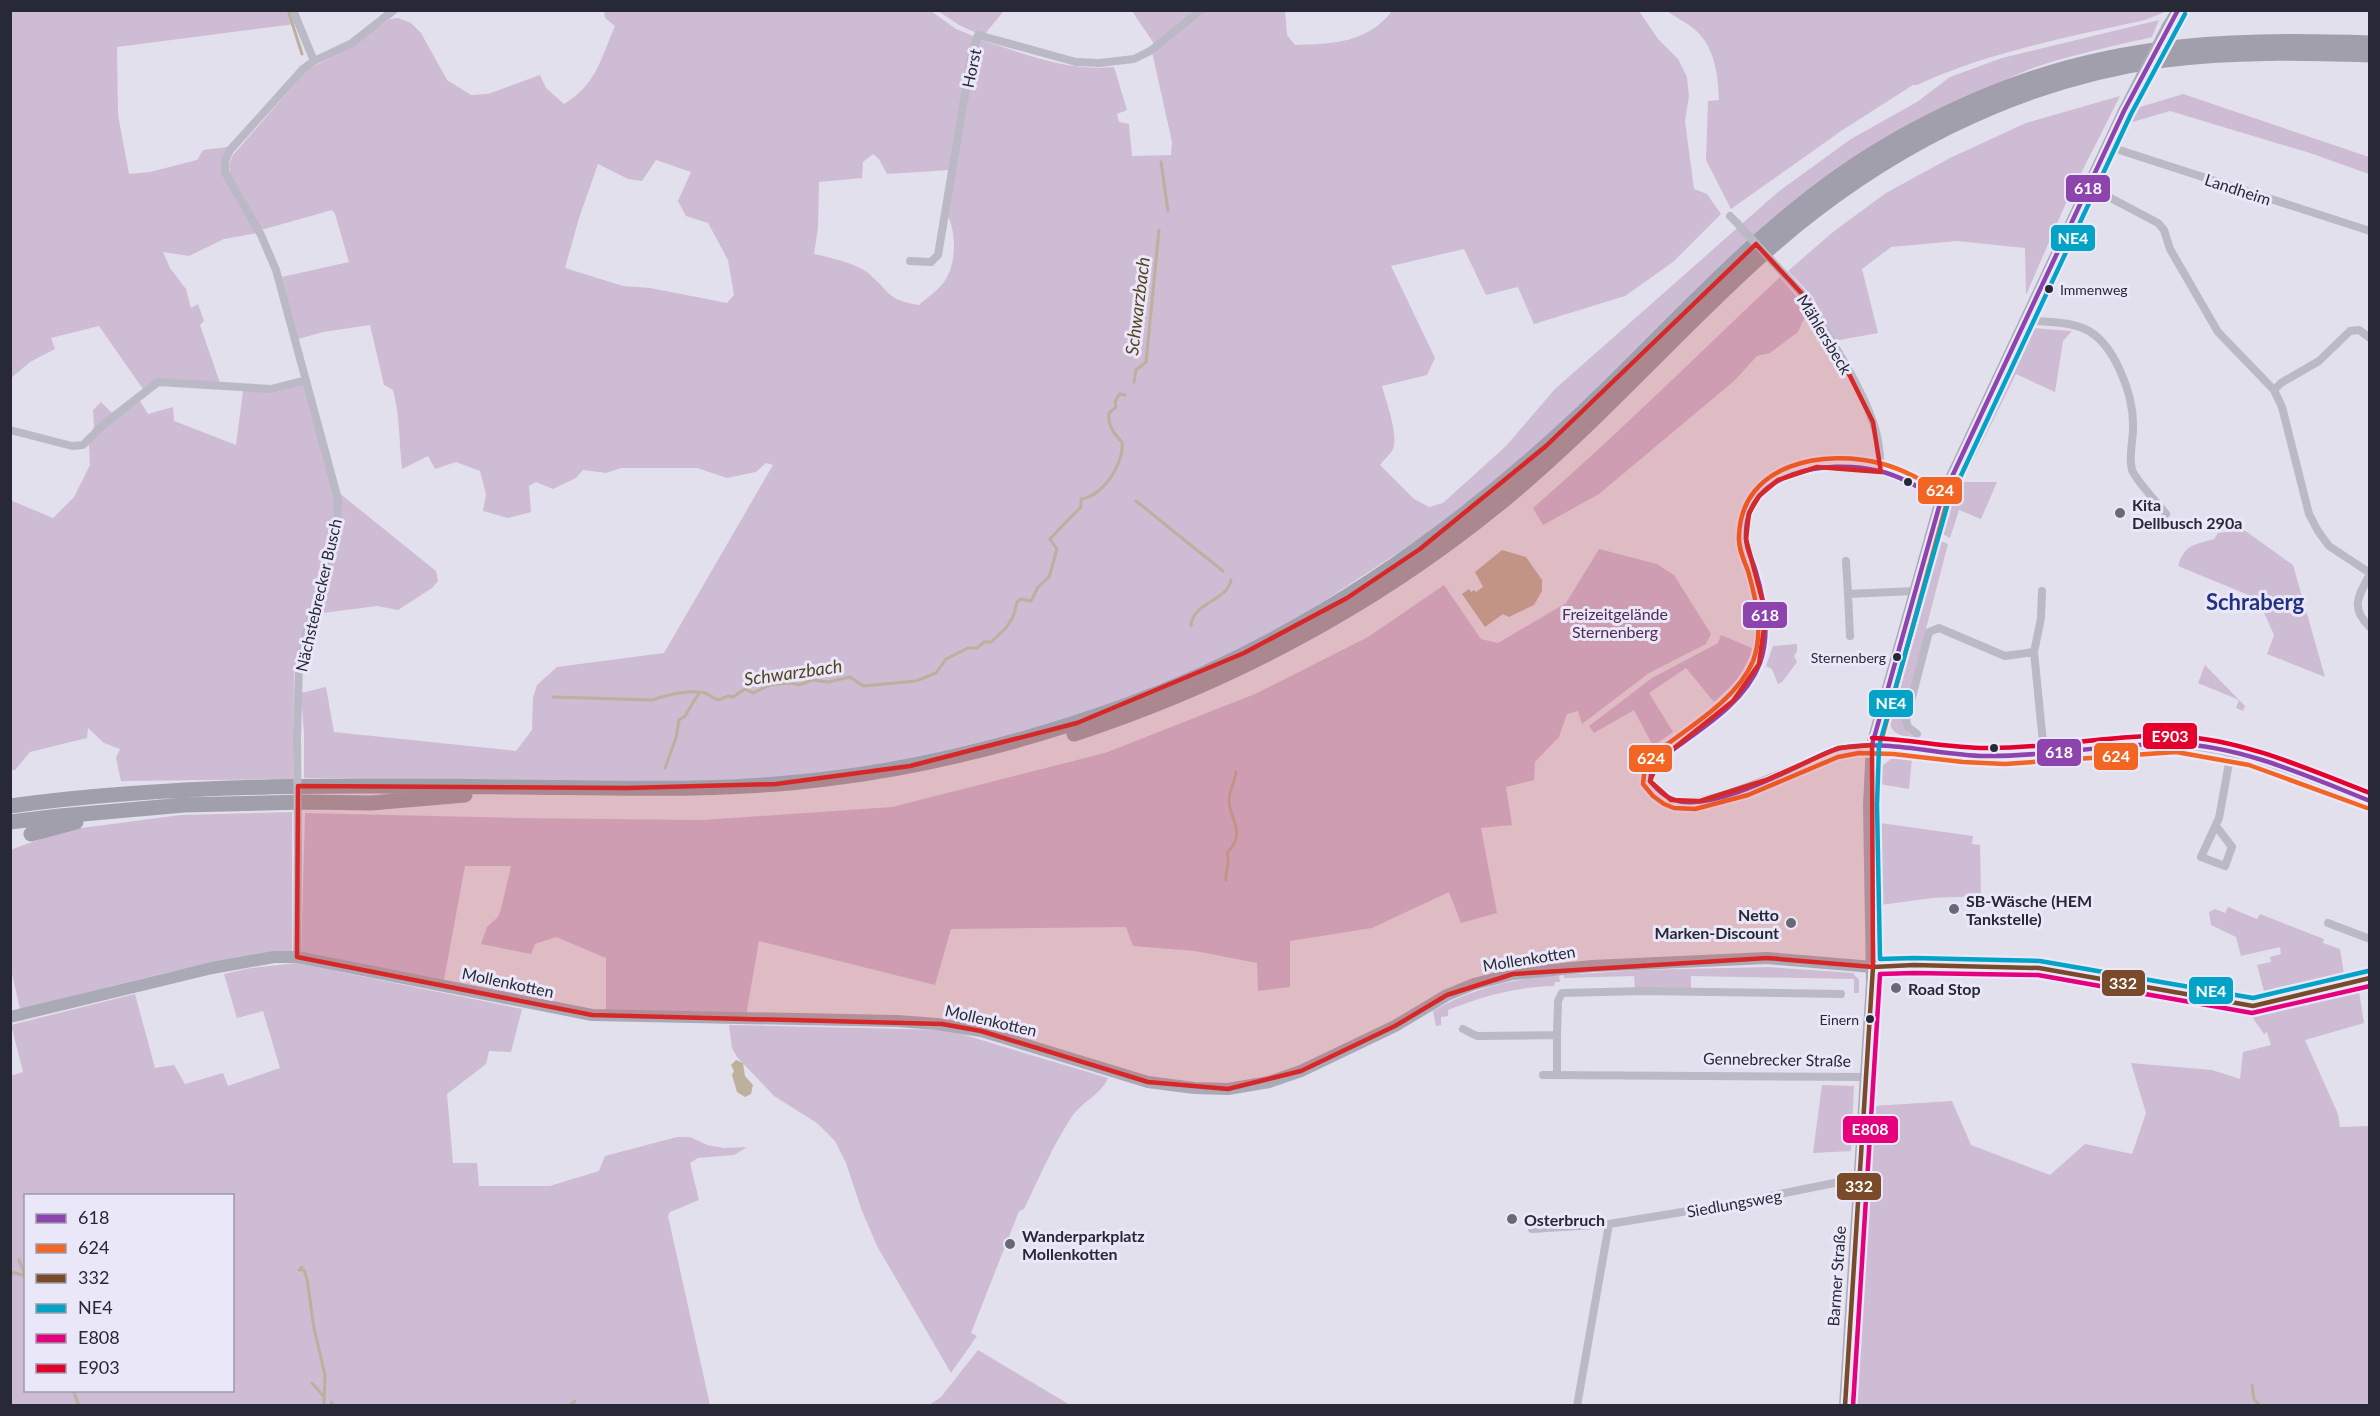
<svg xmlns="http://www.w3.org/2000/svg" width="2380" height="1416" viewBox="0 0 2380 1416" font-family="Lato,sans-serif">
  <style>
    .green { fill: #cebbd4; fill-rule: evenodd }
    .water { fill: #bdb09d }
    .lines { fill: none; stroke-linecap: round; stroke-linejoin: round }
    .stream { stroke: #bdb09d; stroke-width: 3 }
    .street { stroke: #bab9c5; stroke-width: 8 }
    .secondary { stroke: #aaaab6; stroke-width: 12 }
    .highway { stroke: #a19fab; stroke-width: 15 }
    .street-bridge { stroke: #bab9c5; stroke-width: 8 }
    .secondary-bridge { stroke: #aaaab6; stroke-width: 12 }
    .bus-1-casing { stroke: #eae7f9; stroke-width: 9 }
    .bus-2-casing { stroke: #eae7f9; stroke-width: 9 }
    .bus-3-casing { stroke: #eae7f9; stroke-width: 9 }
    .bus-4-casing { stroke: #eae7f9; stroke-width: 9 }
    .bus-5-casing { stroke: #eae7f9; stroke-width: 9 }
    .bus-6-casing { stroke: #eae7f9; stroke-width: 9 }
    .bus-1 { stroke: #8e44ad; stroke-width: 4.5 }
    .bus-2 { stroke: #f26522; stroke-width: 4.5 }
    .bus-3 { stroke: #7a4b2a; stroke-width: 4.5 }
    .bus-4 { stroke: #02a3c6; stroke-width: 4.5 }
    .bus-5 { stroke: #e5007d; stroke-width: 4.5 }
    .bus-6 { stroke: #e4002b; stroke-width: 4.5 }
    .marked { fill: #d62828; fill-opacity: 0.2; stroke: #d62828; stroke-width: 4.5; stroke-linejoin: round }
    .bus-dot { fill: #282936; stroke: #eae7f9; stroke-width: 2 }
    .poi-dot { fill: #696976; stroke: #eae7f9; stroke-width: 2 }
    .labels { text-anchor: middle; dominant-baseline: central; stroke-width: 6; stroke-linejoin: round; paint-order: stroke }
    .bus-label { font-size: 14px; fill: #282936; stroke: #eae7f9; text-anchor: end }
    .street-label { font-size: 16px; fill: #282936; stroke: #eae7f9 }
    .poi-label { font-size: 16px; font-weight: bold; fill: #282936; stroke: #eae7f9; text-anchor: start }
    .park-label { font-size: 16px; fill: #522c53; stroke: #eae7f9 }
    .water-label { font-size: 18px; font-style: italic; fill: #56441e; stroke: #eae7f9 }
    .district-label { font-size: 22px; font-weight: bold; fill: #233182; stroke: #eae7f9 }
    .line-badge { stroke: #eae7f9; stroke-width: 2 }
    .badge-label { font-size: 16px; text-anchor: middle; font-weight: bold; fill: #fff }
  </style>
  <rect width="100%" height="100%" fill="#e2e0ec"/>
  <path class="green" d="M11 11H291L295 24 117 47 118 115 129 174 150 172 197 160 203 150 228 147 222 159 221 171 257 233 224 239 189 256 163 252 170 268 186 289 191 308 198 304 204 321 200 325 220 383 158 379 143 389 99 326 51 338 55 349 30 362 11 378Z
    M604 11H931L956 29 976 37 950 170 887 174 879 159 873 154 863 162 862 178 819 182 818 228 814 254C828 257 858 264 868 273 891 292 886 300 919 305 927 298 937 291 944 282 957 264 957 230 946 213L978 39C1023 53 1067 72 1114 67L1127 110 1117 114 1119 122 1129 124 1132 156 1171 155 1172 142 1152 52 1205 11H1285L1287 35 1295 45C1332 44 1368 43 1392 11H1639L1658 39 1678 59 1687 77 1689 96 1685 121 1694 189 1707 194 1721 214 1673 262 1625 296 1534 324 1518 287 1486 295 1464 249 1391 266 1435 358 1427 375 1382 386C1386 402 1400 437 1392 451 1389 456 1383 460 1380 465L1414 499 1429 507 1443 503 1506 446 1555 389 1778 192 1851 139 1917 102 1950 77 2002 58 2159 20 2152 37C2119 45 2018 65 1999 86L1935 114 1514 469 1456 515 1275 633 1196 671 1054 728 886 766 750 782 304 778V734L301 693 326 687 334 732 516 751 532 730 533 698 537 685 557 667 664 653 773 465 766 463 756 472 727 478 697 468H621L606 473 583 470 576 478 553 489 536 482 529 486 531 512 508 518 483 511 486 494 480 471 456 462 435 469 428 456 402 469C399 443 400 415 393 390L384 385 370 325 323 332 298 339 282 277 349 262 335 214 332 210 261 230 230 174 229 164 233 155 307 70 354 45 390 19 398 18 411 23 421 33 447 80 471 95 488 94 540 75 546 88 564 104C596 85 601 58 615 26L605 18ZM656 160 691 172 678 201 686 216 708 223 728 260 734 295 727 303 650 288 623 286 565 268 579 218 598 164 628 179 642 181Z
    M938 11H1004L983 36 959 25Z
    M1132 11H1199L1155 45Z
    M1667 11H1666H2167L2145 20C2068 37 1988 52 1917 85H1913L1844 129 1731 209 1706 160 1708 101 1719 100C1718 75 1715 46 1694 29 1686 22 1675 17 1667 11Z
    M2183 94 2369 157V174L2310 153 2170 111 2129 123 2137 108Z
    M2120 96 2065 205 2026 295 2025 248 1957 241 1891 247 1862 269 1878 333 1834 341 1813 297 1788 271 1833 232 1886 193 1950 158 2026 123Z
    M1780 277 1808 310 1798 332 1770 353 1757 356 1734 381 1599 494 1543 525 1533 508C1618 434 1698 354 1780 277Z
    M2031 328 2072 331 2063 341 2055 392 2016 374 1971 465 1962 474Z
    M304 384 333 488 436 571 438 581 432 588 398 610 377 606 307 615 294 669 293 779 121 781 116 758 120 749 104 743 88 728 87 738 30 752 15 770H11L10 500 53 518 74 497 90 465 89 445 94 426 93 410 101 402 115 416 138 398 148 414 173 407 174 421 236 445 243 391Z
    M1958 482H1997L1981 519 1959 510 1950 538 1939 532Z
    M2244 530 2293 565 2325 677 2267 654 2274 635 2258 599 2178 566C2185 544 2194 545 2214 539L2218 533Z
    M1937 539 1948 544 1903 717C1904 728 1906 735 1918 738 1906 736 1894 737 1890 724Z
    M1599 549 1657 564 1674 575 1711 634 1706 644 1649 673 1582 724 1578 711 1567 714 1559 737 1535 762 1534 780 1506 787 1512 825 1481 828 1497 913 1461 923 1449 892 1372 928 1290 941V987L1258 991 1257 963 1195 951 1133 946 1126 927 951 929 935 985 759 941 746 1016 606 1011V958L556 937 535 944 531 954 481 944 487 927 498 917 501 909 511 866H465L444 980 301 953 305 813 517 818 702 820 892 807 1105 753 1255 694 1368 637 1444 585 1481 639 1498 643 1566 603Z
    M1721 635 1754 649 1738 680 1714 702 1686 668 1649 693 1673 732 1653 746 1634 710 1594 733 1589 726 1652 678 1718 643Z
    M1797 644V651L1794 656 1797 662 1782 682 1778 684 1772 669 1766 666 1773 646Z
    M2205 665 2245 706 2243 711 2236 708 2239 700 2198 683Z
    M1899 757 1912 758 1909 789 1879 784 1882 766 1891 759Z
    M292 812V951L169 972 20 1009 11 969 10 850 66 830 181 815Z
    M1880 823 1973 836 1972 844 1980 845 1981 896 1932 898 1881 905Z
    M2228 907 2257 919 2260 914 2324 939 2323 943 2340 949 2344 974 2274 988 2271 993 2265 995 2257 965 2271 962 2270 957 2281 954 2280 947 2241 956 2236 937 2211 925 2209 912 2215 909 2225 913Z
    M296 963 522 1009 511 1052 489 1051 486 1064 447 1094 453 1163H477L479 1186H550L599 1171 605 1156 677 1137H690L707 1145 724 1148 747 1147 734 1155 698 1158 690 1163 699 1200 670 1212 668 1216 710 1405 11 1406 10 1076 23 1072 11 1025 135 994 155 1068 174 1065 185 1084 223 1073 228 1086 280 1068 263 1011 237 1018 224 974 251 968ZM26 1196H232V1390H26Z
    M1769 967 1853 973 1859 980V993H1854V979L1691 976V990L1635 989 1634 976 1564 978V975L1640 970Z
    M1559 975 1560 982H1555L1554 986C1516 987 1483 996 1448 1010V1016L1441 1017V1025L1436 1026 1433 1011C1471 988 1516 978 1559 975Z
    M2359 992 2364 1023 2305 1040 2338 1114 2340 1127 2369 1126V1405H1855L1873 1106 1952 1101 1971 1145 2050 1175 2085 1144 2132 1154 2146 1113 2131 1063 2212 1070 2240 1079 2243 1052 2271 1045 2267 1032 2264 1034 2250 1014 2281 1006Z
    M729 1025 948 1030 1108 1078C1101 1095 1081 1102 1071 1118 1052 1147 1039 1178 1024 1209L1019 1211 971 1333 977 1336 951 1373 877 1246 862 1211 846 1163 835 1141 817 1123 774 1096 737 1057 732 1048Z
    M1822 1085 1854 1086 1851 1151 1813 1153Z
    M978 1350 1070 1405H929L941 1397Z"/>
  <path class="water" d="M1502 550 1526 557 1542 580V591L1534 605 1509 617 1503 614 1485 627 1462 594 1469 589 1471 592 1474 590 1476 592 1483 587 1475 572Z
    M736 1060 743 1063 745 1076 753 1085 751 1094 745 1097 737 1092 732 1075 734 1071 731 1065Z"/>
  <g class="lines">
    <path class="stream" d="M288 10 302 54
      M1161 162 1168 211
      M1134 382 1136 370 1146 362 1159 230
      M1136 501 1223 571
      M1191 626C1192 602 1228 601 1231 580
      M553 697 652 700C667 695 688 689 705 693 710 695 713 698 718 700L728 696 733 697 745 689 753 693 770 685 790 683 799 685 813 680 828 682 850 677 863 686 916 681 936 673 946 659 968 648H977L984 642H991L1006 628 1013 617 1017 602 1020 599 1031 601 1038 587 1049 577 1057 549 1050 539C1061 527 1071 517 1081 507V499C1102 497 1125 463 1122 442 1114 434 1107 425 1109 413L1116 407 1115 402 1119 394 1125 395
      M665 768 676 738 679 720 685 716 699 693
      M1226 880C1225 870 1231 862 1227 853 1248 832 1229 820 1229 800 1229 791 1235 781 1236 772
      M19 1260 26 1277
      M302 1267 299 1270H304L307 1279 314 1328 325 1375 324 1406
      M10 1272 23 1275
      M312 1383 324 1397
      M2252 1385 2254 1399 2260 1406
      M73 1390 79 1406
      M330 1406 332 1402
      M569 1406 575 1401"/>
    <path class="street" d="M293 10 314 61
      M2107 146 2370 231
      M2088 186 2158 223 2164 230 2170 249 2218 332 2274 390 2282 407 2309 514 2318 531 2329 546 2370 573
      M1730 216 1737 223
      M910 261 931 262 938 255 971 58 978 35 1076 62 1099 63 1134 59 1150 51 1201 10
      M1807 299C1829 339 1858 379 1873 422 1879 438 1880 455 1881 472
      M2025 320C2044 322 2067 321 2085 329 2114 342 2133 394 2133 424 2134 438 2128 455 2132 470 2137 482 2157 502 2166 514
      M2274 390 2281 383 2319 361 2350 331 2359 330 2370 338
      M10 430 72 446 83 445 104 424 158 382 271 389 306 380
      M1941 500C1922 489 1900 477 1879 471 1829 459 1741 469 1746 538 1747 548 1752 559 1755 569 1764 600 1771 631 1760 663 1747 700 1690 735 1659 760L1652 768 1650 781C1671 810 1696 804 1727 794 1752 786 1775 776 1799 766 1813 760 1826 751 1841 748 1889 739 1934 754 1981 756 2046 759 2111 745 2176 744 2245 750 2306 776 2370 801
      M1846 561 1848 594
      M2370 574C2359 596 2349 607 2370 627
      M2042 591 2041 618 2034 652 2044 753
      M1850 636 1848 594 1914 591
      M1917 734 1908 727 1906 720 1929 632 1939 628 2005 656 2034 652
      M297 738 299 664 308 625 329 560 337 525 338 499 276 270 261 235 225 172V161L230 150 303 69 314 61 352 43 394 10
      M2216 826 2232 847 2225 866 2201 857 2219 818 2231 752
      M2328 923 2370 939
      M297 957 298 854
      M1463 1029 1477 1036 1557 1035V1075
      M1557 1035 1558 1001 1562 993 1643 991 1841 994
      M1543 1075 1865 1077
      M1532 1229 1609 1224 1731 1204 1859 1178
      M1577 1406 1609 1224"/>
    <path class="secondary" d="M2167 28 2178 10
      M10 1017 212 968 274 957H297L592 1015 897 1021 937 1024 981 1031 1148 1082 1194 1088 1228 1089 1269 1082 1301 1071 1395 1026 1447 995 1474 984 1513 974 1592 966 1767 958 1873 967 1914 965 2039 968 2253 1006 2370 978
      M1845 1406 1872 982 1869 805 1872 745 1941 500 2124 111"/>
    <path class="highway" d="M1074 734C1227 684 1373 607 1498 505 1592 429 1672 336 1762 255 1875 154 2013 80 2165 60 2233 51 2301 53 2370 55
      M10 806C178 783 346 785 515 787 619 788 723 792 826 779 929 767 1030 740 1127 705 1295 643 1443 542 1573 421 1661 339 1741 245 1840 175 1889 141 1944 112 2000 90 2121 42 2241 38 2370 43
      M10 822 60 816 184 805 306 802 371 803 465 795
      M31 834 76 822"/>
    <path class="street-bridge" d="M1737 223 1807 299
      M297 738 298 854"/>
    <path class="secondary-bridge" d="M2124 111 2167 28"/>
    <defs>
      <path id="bus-1" d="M1941 500C1922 489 1901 476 1879 471 1828 459 1743 470 1746 538 1746 549 1752 559 1755 569 1764 598 1771 633 1760 663 1744 706 1694 733 1659 760L1652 768 1650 781C1657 789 1664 797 1675 800 1707 811 1774 778 1803 764 1816 758 1827 751 1841 748 1889 739 1937 755 1985 756 2049 757 2111 743 2175 744 2239 745 2310 777 2370 801
        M1872 745 1941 500 2124 111 2178 10"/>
      <path id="bus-2" d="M1882 738 1948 498 1945 493C1925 482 1905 470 1883 464 1825 448 1741 463 1739 536 1738 548 1744 560 1748 571 1756 599 1764 632 1753 661 1737 700 1686 729 1654 754L1645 765 1643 784 1653 796 1664 804 1674 808 1695 809 1748 795 1838 757 1859 753 1893 754 1963 762 2005 764 2176 752 2249 765 2367 808"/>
      <path id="bus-3" d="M1873 967 1914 965 2039 968 2253 1006 2370 978
        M1845 1406 1873 967"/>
      <path id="bus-4" d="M2185 14 2131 114 1948 503 1879 746 1877 805 1880 959 1914 958 2040 961 2253 998 2368 971"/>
      <path id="bus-5" d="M1853 1406 1880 974 1914 973 2038 975 2252 1013 2370 986"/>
      <path id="bus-6" d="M1872 738C1910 739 1948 748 1986 748 2050 749 2113 734 2177 736 2244 740 2308 769 2370 793"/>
    </defs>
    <use href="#bus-1" class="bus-1-casing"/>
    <use href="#bus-2" class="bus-2-casing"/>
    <use href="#bus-3" class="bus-3-casing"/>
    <use href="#bus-4" class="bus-4-casing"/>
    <use href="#bus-5" class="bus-5-casing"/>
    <use href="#bus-6" class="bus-6-casing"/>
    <use href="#bus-1" class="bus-1"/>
    <use href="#bus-2" class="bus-2"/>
    <use href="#bus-3" class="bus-3"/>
    <use href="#bus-4" class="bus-4"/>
    <use href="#bus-5" class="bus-5"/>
    <use href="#bus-6" class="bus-6"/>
  </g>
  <path class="marked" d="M1756 244 1807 299 1846 368 1873 422 1881 472 1817 467 1778 480 1759 496 1749 513 1746 539 1766 614 1759 664 1733 701 1659 760 1650 781 1671 800 1700 801 1766 780 1838 748 1872 745 1873 967 1767 958 1513 974 1447 995 1395 1026 1301 1071 1228 1089 1148 1082 981 1031 942 1024 592 1015 297 957 298 786 627 788 776 784 910 766 1077 723 1244 653 1347 598 1420 549 1546 446Z"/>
  <g class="bus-dot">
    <circle cx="2049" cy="289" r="5"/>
    <circle cx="1908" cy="482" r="5"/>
    <circle cx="1897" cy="657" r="5"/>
    <circle cx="1994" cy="748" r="5"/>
    <circle cx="1870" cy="1019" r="5"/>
  </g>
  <g class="poi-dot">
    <circle cx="2120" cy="513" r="6"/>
    <circle cx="1954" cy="909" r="6"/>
    <circle cx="1791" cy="923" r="6"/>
    <circle cx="1896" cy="988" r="6"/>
    <circle cx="1512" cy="1219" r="6"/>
    <circle cx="1010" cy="1244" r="6"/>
  </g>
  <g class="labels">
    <g class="bus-label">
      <text x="2060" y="289" text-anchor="start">Immenweg</text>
      <text x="1886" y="657">Sternenberg</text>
      <text x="1859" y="1019">Einern</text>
    </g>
    <g class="street-label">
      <text transform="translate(971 68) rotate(-78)">Horst</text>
      <text transform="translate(2238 189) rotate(18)">Landheim</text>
      <text transform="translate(1825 334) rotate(59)">Mählersbeck</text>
      <text transform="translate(318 595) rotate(-77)">Nächstebrecker Busch</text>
      <text transform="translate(1529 958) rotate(-9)">Mollenkotten</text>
      <text transform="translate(508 982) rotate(12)">Mollenkotten</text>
      <text transform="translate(991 1020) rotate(13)">Mollenkotten</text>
      <text transform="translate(1777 1059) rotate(1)">Gennebrecker Straße</text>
      <text transform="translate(1734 1203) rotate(-10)">Siedlungsweg</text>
      <text transform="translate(1836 1276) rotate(-86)">Barmer Straße</text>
    </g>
    <g class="poi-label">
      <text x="2132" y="504">Kita<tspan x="2132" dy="18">Dellbusch 290a</tspan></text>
      <text x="1966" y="900">SB-Wäsche (HEM<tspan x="1966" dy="18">Tankstelle)</tspan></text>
      <text x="1779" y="914" text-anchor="end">Netto<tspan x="1779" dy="18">Marken-Discount</tspan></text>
      <text x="1908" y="988">Road Stop</text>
      <text x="1524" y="1219">Osterbruch</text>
      <text x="1022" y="1235">Wanderparkplatz<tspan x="1022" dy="18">Mollenkotten</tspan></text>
    </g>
    <g class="park-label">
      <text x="1615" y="613">Freizeitgelände<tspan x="1615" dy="18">Sternenberg</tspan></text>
    </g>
    <g class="water-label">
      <text transform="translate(1137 306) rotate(-83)">Schwarzbach</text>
      <text transform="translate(793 672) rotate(-8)">Schwarzbach</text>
    </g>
    <g class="district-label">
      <text x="2255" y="601">Schraberg</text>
    </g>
  </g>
  <g class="line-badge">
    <rect x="2065" y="174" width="46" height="29" rx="6" fill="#8e44ad"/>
    <rect x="2050" y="224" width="46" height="28" rx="6" fill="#02a3c6"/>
    <rect x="1917" y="476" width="46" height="29" rx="6" fill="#f26522"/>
    <rect x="1742" y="601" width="46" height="28" rx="6" fill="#8e44ad"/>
    <rect x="1868" y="689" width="46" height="29" rx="6" fill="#02a3c6"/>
    <rect x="2142" y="722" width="56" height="28" rx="6" fill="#e4002b"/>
    <rect x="2036" y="738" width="46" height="29" rx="6" fill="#8e44ad"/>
    <rect x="2093" y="742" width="46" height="29" rx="6" fill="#f26522"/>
    <rect x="1628" y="744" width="45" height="29" rx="6" fill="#f26522"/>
    <rect x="2101" y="969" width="45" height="28" rx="6" fill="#7a4b2a"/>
    <rect x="2188" y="976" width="46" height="29" rx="6" fill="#02a3c6"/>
    <rect x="1842" y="1115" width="57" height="29" rx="6" fill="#e5007d"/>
    <rect x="1836" y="1172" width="46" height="29" rx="6" fill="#7a4b2a"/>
  </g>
  <g class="badge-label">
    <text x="2088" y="194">618</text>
    <text x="2073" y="244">NE4</text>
    <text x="1940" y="496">624</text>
    <text x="1765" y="621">618</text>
    <text x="1891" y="709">NE4</text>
    <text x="2170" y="742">E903</text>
    <text x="2059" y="758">618</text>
    <text x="2116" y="762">624</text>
    <text x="1651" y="764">624</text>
    <text x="2123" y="989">332</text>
    <text x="2211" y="997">NE4</text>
    <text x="1870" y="1135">E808</text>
    <text x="1859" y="1192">332</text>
  </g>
  <rect width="2380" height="1416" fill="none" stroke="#282936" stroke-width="24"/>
  <rect x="24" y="1194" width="210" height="198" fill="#eae7f9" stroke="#9c9bab" stroke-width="1.5"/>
  <rect x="36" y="1214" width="30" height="9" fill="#8e44ad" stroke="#9c9bab" stroke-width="1.5"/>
  <text x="78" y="1224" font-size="18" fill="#282936">618</text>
  <rect x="36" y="1244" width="30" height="9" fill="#f26522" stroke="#9c9bab" stroke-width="1.5"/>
  <text x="78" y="1254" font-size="18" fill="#282936">624</text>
  <rect x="36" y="1274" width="30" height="9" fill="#7a4b2a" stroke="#9c9bab" stroke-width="1.5"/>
  <text x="78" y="1284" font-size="18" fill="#282936">332</text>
  <rect x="36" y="1304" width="30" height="9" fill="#02a3c6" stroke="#9c9bab" stroke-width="1.5"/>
  <text x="78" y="1314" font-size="18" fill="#282936">NE4</text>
  <rect x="36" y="1334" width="30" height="9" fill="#e5007d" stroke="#9c9bab" stroke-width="1.5"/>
  <text x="78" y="1344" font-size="18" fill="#282936">E808</text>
  <rect x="36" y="1364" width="30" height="9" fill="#e4002b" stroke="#9c9bab" stroke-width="1.5"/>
  <text x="78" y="1374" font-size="18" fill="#282936">E903</text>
</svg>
